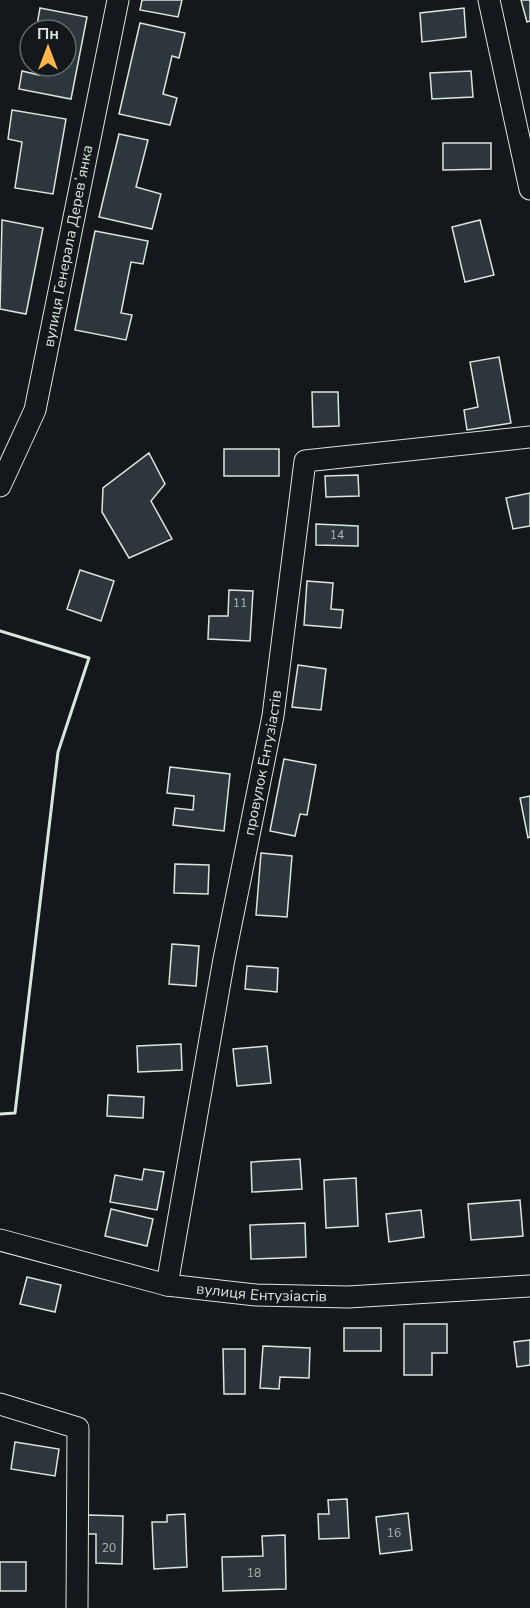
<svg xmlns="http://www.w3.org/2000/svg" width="530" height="1608" viewBox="0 0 530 1608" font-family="'Nunito Sans',sans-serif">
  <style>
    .building { fill: #2c363c; stroke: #d8e6dc; stroke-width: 1.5 }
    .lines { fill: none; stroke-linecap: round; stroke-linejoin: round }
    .street-casing { stroke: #d8e6dc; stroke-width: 23 }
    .street { stroke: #14181c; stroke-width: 21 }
    .wall { stroke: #d8e6dc; stroke-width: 3 }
    .labels { text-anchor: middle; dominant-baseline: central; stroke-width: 4.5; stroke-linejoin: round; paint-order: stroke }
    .number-label { font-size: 12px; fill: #adbab4 }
    .street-label { font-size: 15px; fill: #d8e6dc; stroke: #14181c }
  </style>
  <rect width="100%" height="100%" fill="#14181c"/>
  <path class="building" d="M142 0H182L178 17 140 10Z
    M521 0H530V21L527 22Z
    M40 8 87 17 71 99 19 89 22 71 39 75 41 66H66V30H47L37 25Z
    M464 8 466 37 422 42 420 13Z
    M140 23 185 33 179 58 172 56 163 94 177 98 170 125 119 114Z
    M471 71 473 97 432 99 430 73Z
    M12 110 66 119 53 194 15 188 22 142 8 139Z
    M119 134 148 140 136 187 161 194 152 229 99 217Z
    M443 143H491V169L443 170Z
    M2 220 43 228 26 314 0 309Z
    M480 220 494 275 465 282 452 227Z
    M95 231 148 241 143 264 131 262 121 313 132 315 126 340 75 330Z
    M499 357 511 423 467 430 464 410 478 407 470 362Z
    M312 392H338L339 426 313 427Z
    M224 449H279V476H224Z
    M149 453 165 484 151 501 172 539 129 558 102 512 103 488Z
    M358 475 359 496 326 497 325 476Z
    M530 493V526L513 529 506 498Z
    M316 524 358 526V546L316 545Z
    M80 570 114 581 101 621 67 609Z
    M307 581 333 583 331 609 343 610 341 628 304 625Z
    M229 590 253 591 250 641 208 639 209 616H228Z
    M298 665 326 669 321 710 292 707Z
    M284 759 316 765 307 815 300 814 295 836 270 831Z
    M170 767 230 774 224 831 173 825 175 808 193 810 194 796 167 793Z
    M530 796V837L528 838 520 798Z
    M261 853 292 856 287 917 256 915Z
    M175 864 209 865 208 894 174 893Z
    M172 944 199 946 196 986 169 984Z
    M247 966 278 968 277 992 245 989Z
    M181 1044 182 1070 138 1072 137 1046Z
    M267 1046 271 1083 237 1086 233 1049Z
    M108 1095 144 1097 143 1118 107 1116Z
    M300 1159 302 1189 252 1192 251 1162Z
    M144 1169 164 1172 157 1210 110 1202 115 1175 142 1180Z
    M356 1178 358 1226 326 1228 324 1180Z
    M520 1200 523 1236 471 1240 468 1204Z
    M111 1209 153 1219 147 1246 105 1236Z
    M421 1210 424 1237 389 1242 386 1214Z
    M305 1223 306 1257 251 1259 250 1225Z
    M27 1277 61 1285 55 1312 20 1304Z
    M404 1324H447V1353H432V1375H404Z
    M344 1328H381V1351H344Z
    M530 1340V1365L517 1367 514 1342Z
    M263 1346 310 1348 309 1378 280 1377 279 1389 260 1388Z
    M223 1349H245V1394H224Z
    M15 1442 59 1449 55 1476 11 1469Z
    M347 1499 349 1538 319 1539 318 1514H329L328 1500Z
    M408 1513 412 1550 380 1554 376 1517Z
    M185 1514 187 1567 154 1569 152 1522H167V1515Z
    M88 1515 123 1516 122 1564 96 1563V1534H88Z
    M285 1535 286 1589 223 1591 222 1557 263 1556 262 1536Z
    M0 1562H26V1591H0Z"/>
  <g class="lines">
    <defs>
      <g id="street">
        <path d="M489 0 530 189"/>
        <path d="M0 486 35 410 118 0"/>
        <path id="s1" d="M0 1240 167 1285 256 1295 348 1297 530 1286"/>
        <path id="s2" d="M167 1285 224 959 273 716 305 461 530 437"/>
        <path d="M0 1404 78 1428 77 1608"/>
      </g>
    </defs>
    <use href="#street" class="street-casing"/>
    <use href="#street" class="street"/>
    <path class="wall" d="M0 631 89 658 58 752 15 1113 0 1114"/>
  </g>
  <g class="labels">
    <g class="number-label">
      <text x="337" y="535">14</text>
      <text x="240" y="603">11</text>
      <text x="394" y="1533">16</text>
      <text x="109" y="1548">20</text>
      <text x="254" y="1573">18</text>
    </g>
    <g class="street-label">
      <text transform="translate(68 246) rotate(-79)">вулиця Генерала Деревʼянка</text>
      <text stroke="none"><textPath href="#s2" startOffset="531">провулок Ентузіастів</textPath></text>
      <text stroke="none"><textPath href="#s1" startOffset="268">вулиця Ентузіастів</textPath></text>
    </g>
  </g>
  <g transform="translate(48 48)"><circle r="28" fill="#14181c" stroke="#626a69" stroke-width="1.5"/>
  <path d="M0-4.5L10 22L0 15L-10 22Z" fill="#ffb74d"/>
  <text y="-9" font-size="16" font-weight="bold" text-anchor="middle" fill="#d8e6dc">Пн</text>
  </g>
</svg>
